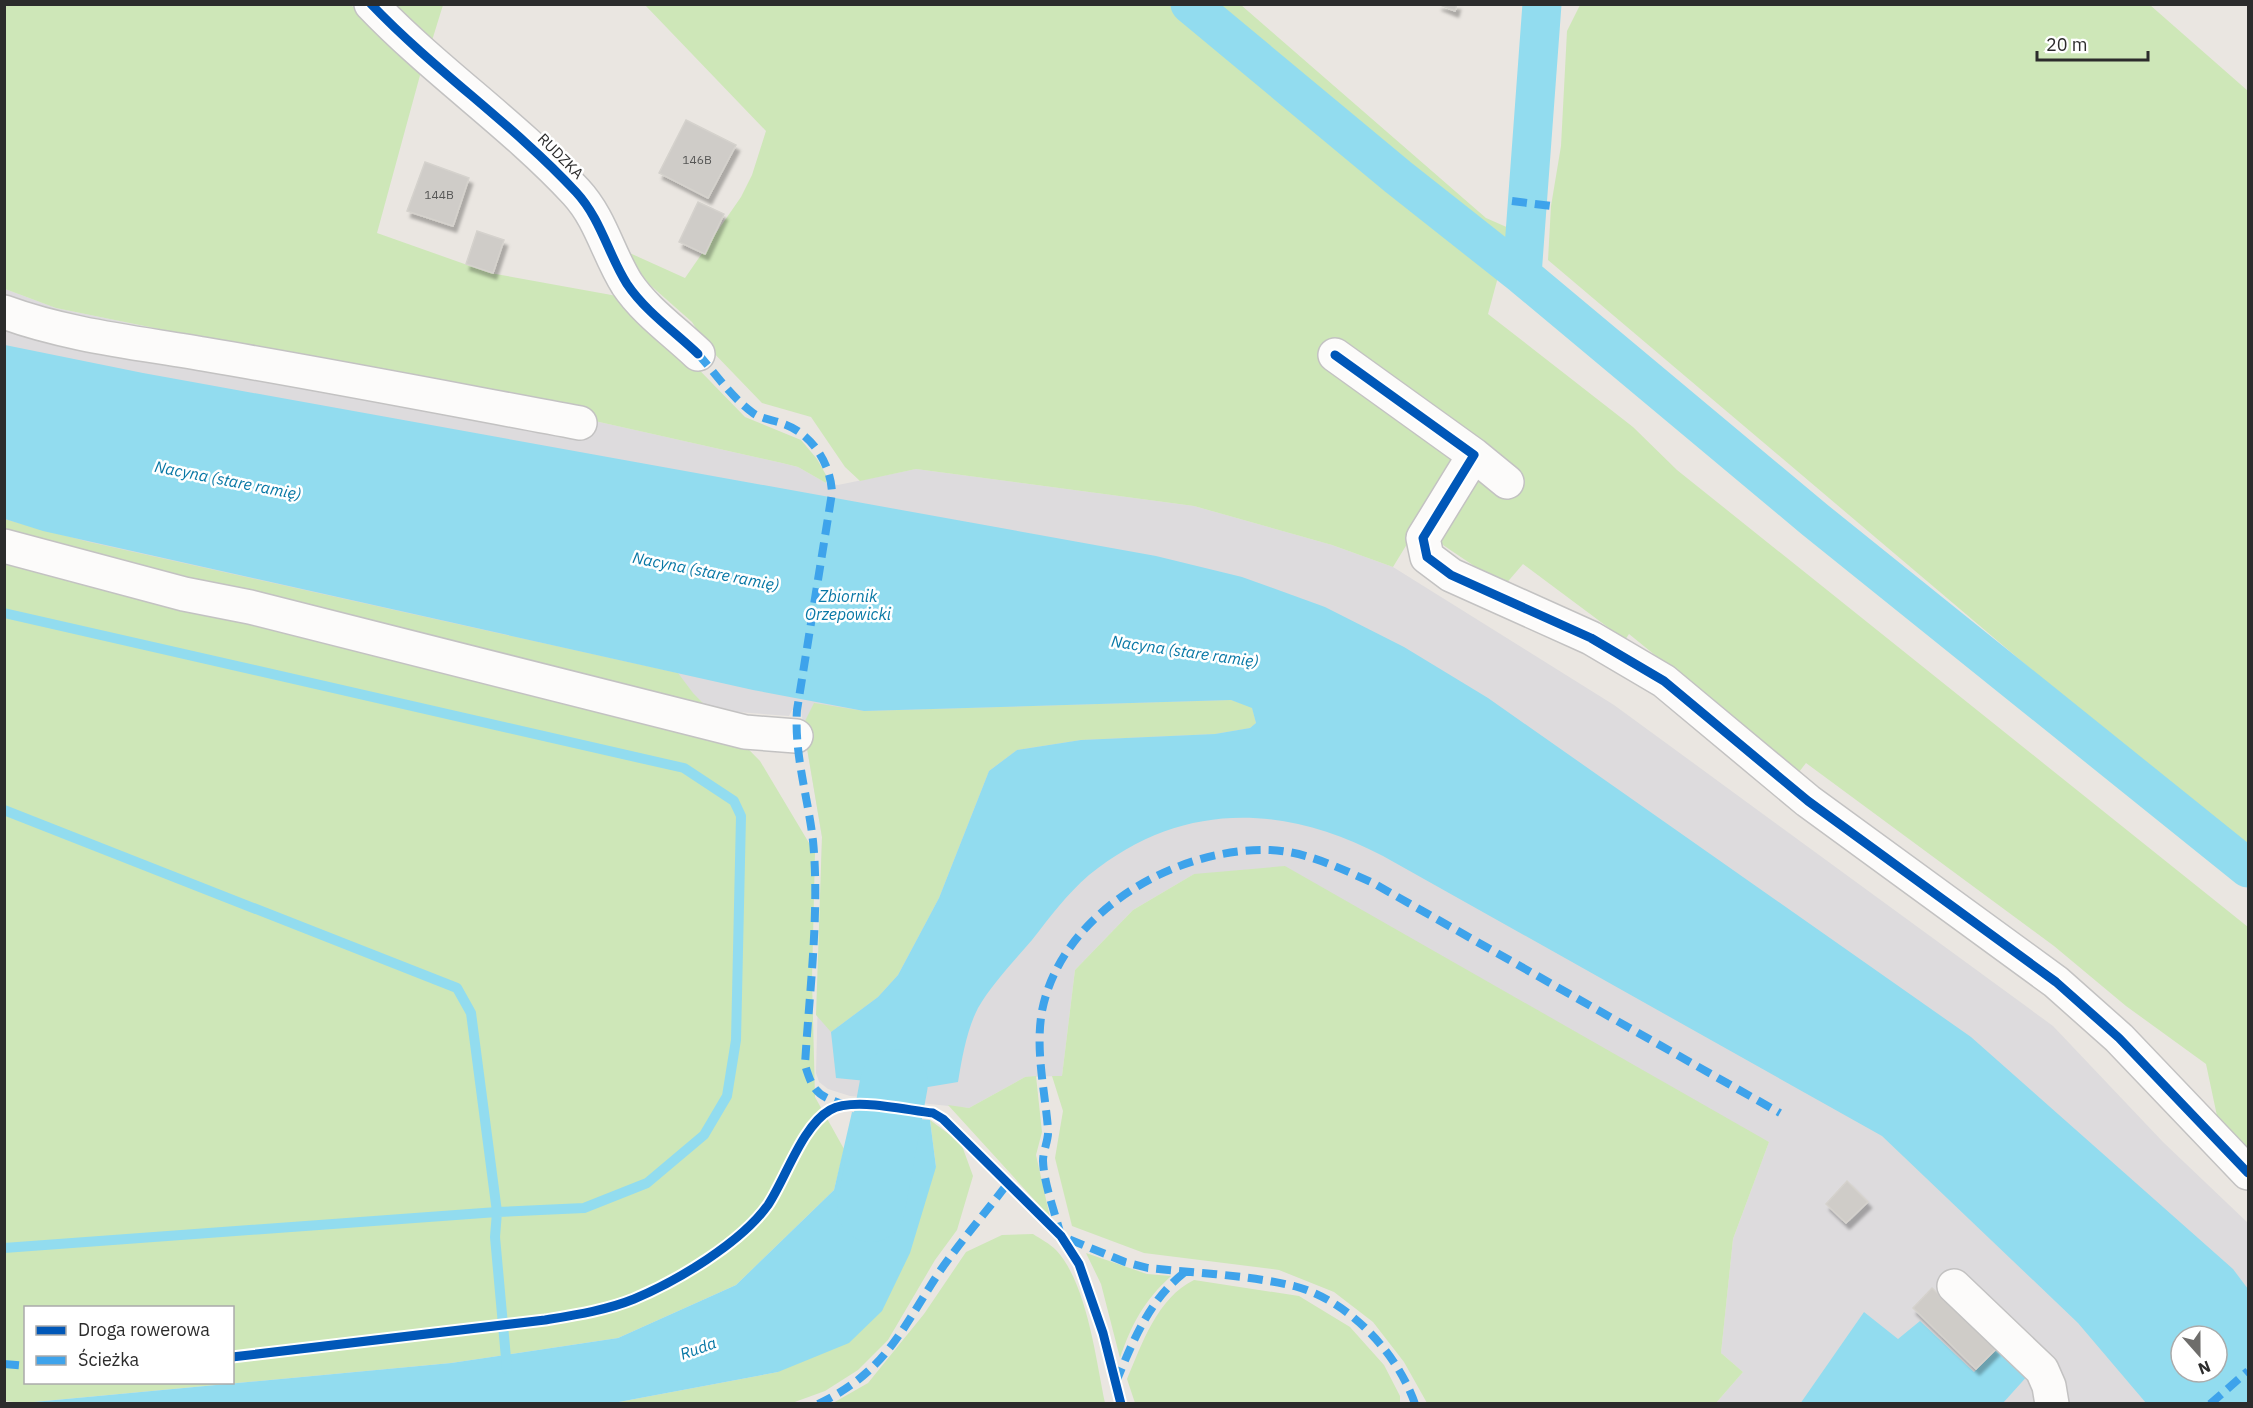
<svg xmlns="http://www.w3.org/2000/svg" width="2253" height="1408" viewBox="0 0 2253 1408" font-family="'IBM Plex Sans',sans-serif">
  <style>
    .industrial { fill: #dddbdd; fill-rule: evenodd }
    .green { fill: #cee7b8; fill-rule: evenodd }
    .water { fill: #92dcef; fill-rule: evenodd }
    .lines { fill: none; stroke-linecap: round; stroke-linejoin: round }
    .stream { stroke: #92dcef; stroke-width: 10 }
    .canal { stroke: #92dcef; stroke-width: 39 }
    .river { stroke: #92dcef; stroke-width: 68 }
    .building { fill: #cfccc8; stroke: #d5d2cd; stroke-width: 1.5; filter: url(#shadow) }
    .minor-casing { stroke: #c3c2c2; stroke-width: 36 }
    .minor { stroke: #fcfbfa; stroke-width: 33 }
    .quiet { stroke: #3ea3eb; stroke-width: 8; stroke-dasharray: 15 8; stroke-linecap: butt }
    .cycleway-casing { stroke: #fff; stroke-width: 13 }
    .cycleway { stroke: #0057b8; stroke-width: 9 }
    .labels { text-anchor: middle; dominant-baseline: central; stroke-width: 5; stroke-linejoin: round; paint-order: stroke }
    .number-label { font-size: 12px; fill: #565655 }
    .street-label { font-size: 15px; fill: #2c2c2c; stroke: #fff }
    .water-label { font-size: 16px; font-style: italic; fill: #0777a5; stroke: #fff }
  </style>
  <defs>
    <filter id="shadow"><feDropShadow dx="3.5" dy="6" stdDeviation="1.5" flood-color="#0004"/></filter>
  </defs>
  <rect width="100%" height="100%" fill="#eae6e1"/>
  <path class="industrial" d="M5 289 56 308 425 383 782 463 798 467 826 483 838 485 916 469 1194 506 1332 545 1393 567 1614 705 2053 1026 2163 1142 2248 1223V1362L2199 1403H1716L1743 1372 1721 1353 1733 1239 1769 1142 1194 874 1133 910 1075 970 1062 1076 1025 1077 969 1108 850 1096 828 1089 819 1082 816 1073 822 837 801 711 792 710 789 716 738 712 727 747 5 663ZM2181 1336H2217V1372H2181Z"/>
  <path class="green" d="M4 5H351L422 68 377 233 490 273 617 296 676 346 745 417 801 440 817 459 826 475V483L798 467 782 463 425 383 56 308 5 289Z
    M389 5H443L430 47Z
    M645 5H1241L1486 218 1511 229 1488 314 1633 427 1677 470 2248 927V1152L2220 1130 2206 1064 2126 1006 2054 946 1806 763 1799 772 1629 634 1625 640 1523 564 1504 586 1434 539 1459 459 1393 567 1332 545 1194 506 916 469 860 481 845 467 811 417 762 403 708 347 692 322 649 284 623 250 685 278 741 197 752 175 766 131Z
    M1580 5H2150L2248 91V853L1548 260 1551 206 1561 146 1567 31Z
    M4 519 89 542 678 673 693 693 760 761 815 853 812 979 815 1097 844 1149 834 1190 736 1285 618 1338 451 1363 23 1403 5 1401ZM26 1308H232V1382H26Z
    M1231 700 1252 707 1256 723 1250 728 1215 734 1081 740 1017 750 989 771 939 898 898 975 878 997 831 1032 816 1015 822 837 803 725 814 703 864 711Z
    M1285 866 1769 1142 1733 1239 1721 1353 1743 1372 1716 1403H1427L1404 1362 1373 1322 1334 1292 1279 1270 1144 1253 1072 1226 1055 1158 1063 1111 1052 1076H1062L1075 970 1133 910 1194 874Z
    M1036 1076 1042 1132 1036 1155 1050 1217 948 1105 969 1108 1025 1077Z
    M930 1120 961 1143 973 1176 957 1230 935 1260 888 1340 858 1370 825 1391 792 1403 608 1404 778 1372 936 1167Z
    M1033 1234C1041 1239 1050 1244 1056 1250 1087 1283 1096 1360 1105 1403H833L868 1383 924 1314 966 1252 1002 1235Z
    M1086 1253 1147 1274 1171 1276C1144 1301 1132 1323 1120 1358L1101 1284Z
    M1194 1280 1299 1296 1350 1327 1384 1365 1400 1396V1403H1135L1127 1379C1142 1344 1157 1298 1194 1280Z"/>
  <path class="water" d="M5 345 143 373 1156 556 1242 577 1325 607 1404 647 1488 698 1971 1037 2233 1269 2248 1289V1403H2146L2078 1323 1882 1136 1383 856C1282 803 1180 801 1089 875 1067 894 1050 917 1032 940 1014 961 992 984 978 1008 967 1029 962 1058 958 1082L928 1087 836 1078 831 1032 878 997 898 975 939 898 989 771 1017 750 1081 740 1215 734 1250 728 1256 723 1252 708 1231 700 864 711 753 690 43 531 5 519ZM2181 1336H2217V1372H2181Z
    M852 1112 930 1120 936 1167 910 1253 882 1311 849 1343 778 1372 608 1404 23 1403 451 1363 618 1338 736 1285 834 1190Z
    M1864 1312 1898 1339 1920 1321 1974 1372 2002 1345 2030 1373 2003 1403 1800 1404Z"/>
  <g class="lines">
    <path class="stream" d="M4 613 684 768 734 801 741 816 736 1040 727 1096 704 1135 647 1183 584 1208 497 1212 4 1248
      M4 810 457 988 471 1013 497 1212 495 1237 507 1369"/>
    <path class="canal" d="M1190 4 1398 177 1522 275 1814 519 2248 868
      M1522 275 1542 4"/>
    <path class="river" d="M871 1208 894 1083"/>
  </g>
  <path class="building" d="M1438 4H1457L1455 11Z
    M686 120 736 145 708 198 659 173Z
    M425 162 469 178 453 226 407 211Z
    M698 202 724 214 705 254 679 242Z
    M477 231 504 240 493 273 466 264Z
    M1847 1181 1868 1202 1846 1223 1826 1204Z
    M1932 1288 1996 1349 1976 1369 1913 1308Z"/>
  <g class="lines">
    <defs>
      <path id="minor" d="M371 4C436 72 513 124 576 192 601 219 608 254 627 284 645 311 675 332 698 354
        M4 312C69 336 141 343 209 355 333 376 456 400 580 423
        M1335 355 1474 455 1423 538 1427 557 1451 575 1591 638 1664 681 1808 801 2056 982 2119 1038 2248 1173
        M1474 455 1507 482
        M4 546 184 594 250 607 745 732 796 736
        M1954 1286 2042 1370 2049 1386 2052 1404"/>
    </defs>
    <use href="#minor" class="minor-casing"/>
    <use href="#minor" class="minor"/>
    <path class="quiet" d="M1512 201 1551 206
      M698 354C715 373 732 398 753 413 761 419 774 420 784 424 812 434 831 464 832 493L797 710C794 755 808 797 813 841 820 912 809 994 805 1065 813 1091 817 1096 843 1104
      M4 1364 26 1366
      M1116 1382C1133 1341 1149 1300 1185 1272
      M818 1404C886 1372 901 1330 940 1271 961 1241 986 1212 1008 1183
      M1415 1404C1397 1352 1348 1300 1294 1286 1247 1275 1196 1273 1148 1268L1125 1262 1061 1236C1055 1212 1044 1185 1043 1161 1043 1150 1049 1140 1048 1129 1045 1091 1035 1050 1042 1011 1061 913 1175 847 1270 850 1305 851 1342 869 1373 883L1780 1113
      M2210 1404 2248 1371"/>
    <defs>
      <path id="cycleway" d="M371 4C436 72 513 124 576 192 601 219 608 254 627 284 645 311 675 332 698 354
        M1335 355 1474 455 1423 538 1427 557 1451 575 1591 638 1664 681 1808 801 2056 982 2119 1038 2248 1173
        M232 1357 545 1320C575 1315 607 1310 634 1299 677 1281 741 1243 768 1205 786 1178 802 1126 830 1110 853 1097 905 1110 933 1113L943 1119 1061 1236 1079 1264 1103 1333 1121 1404"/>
    </defs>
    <use href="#cycleway" class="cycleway-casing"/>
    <use href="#cycleway" class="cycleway"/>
  </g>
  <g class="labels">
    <g class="number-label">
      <text x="697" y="159">146B</text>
      <text x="439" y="194">144B</text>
    </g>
    <g class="street-label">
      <text transform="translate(561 156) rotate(45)">RUDZKA</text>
    </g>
    <g class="water-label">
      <text transform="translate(228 480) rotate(11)">Nacyna (stare ramię)</text>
      <text transform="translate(706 571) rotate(11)">Nacyna (stare ramię)</text>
      <text x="848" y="596">Zbiornik<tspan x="848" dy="18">Orzepowicki</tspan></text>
      <text transform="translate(1185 651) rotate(8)">Nacyna (stare ramię)</text>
      <text transform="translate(698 1348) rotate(-20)">Ruda</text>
    </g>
  </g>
  <rect width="2253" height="1408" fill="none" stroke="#2c2c2c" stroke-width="12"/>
  <rect x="24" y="1306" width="210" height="78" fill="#ffffff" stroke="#ababab" stroke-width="1.5"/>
  <rect x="36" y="1326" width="30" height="9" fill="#0057b8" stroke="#ababab" stroke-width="1.5"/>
  <text x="78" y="1336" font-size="18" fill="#2c2c2c">Droga rowerowa</text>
  <rect x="36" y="1356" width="30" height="9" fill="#3ea3eb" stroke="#ababab" stroke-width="1.5"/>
  <text x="78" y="1366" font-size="18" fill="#2c2c2c">Ścieżka</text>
  <g transform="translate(2199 1354) rotate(159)"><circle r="28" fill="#ffffff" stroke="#ababab" stroke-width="1.5"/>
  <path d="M0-4.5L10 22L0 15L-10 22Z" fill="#6e6d6b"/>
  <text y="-9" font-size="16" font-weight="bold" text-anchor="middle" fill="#2c2c2c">N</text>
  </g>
  <path d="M2037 51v9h111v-9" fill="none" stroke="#2c2c2c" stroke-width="3"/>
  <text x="2046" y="51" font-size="18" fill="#2c2c2c" stroke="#ffffff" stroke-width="4.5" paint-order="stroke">20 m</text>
</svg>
